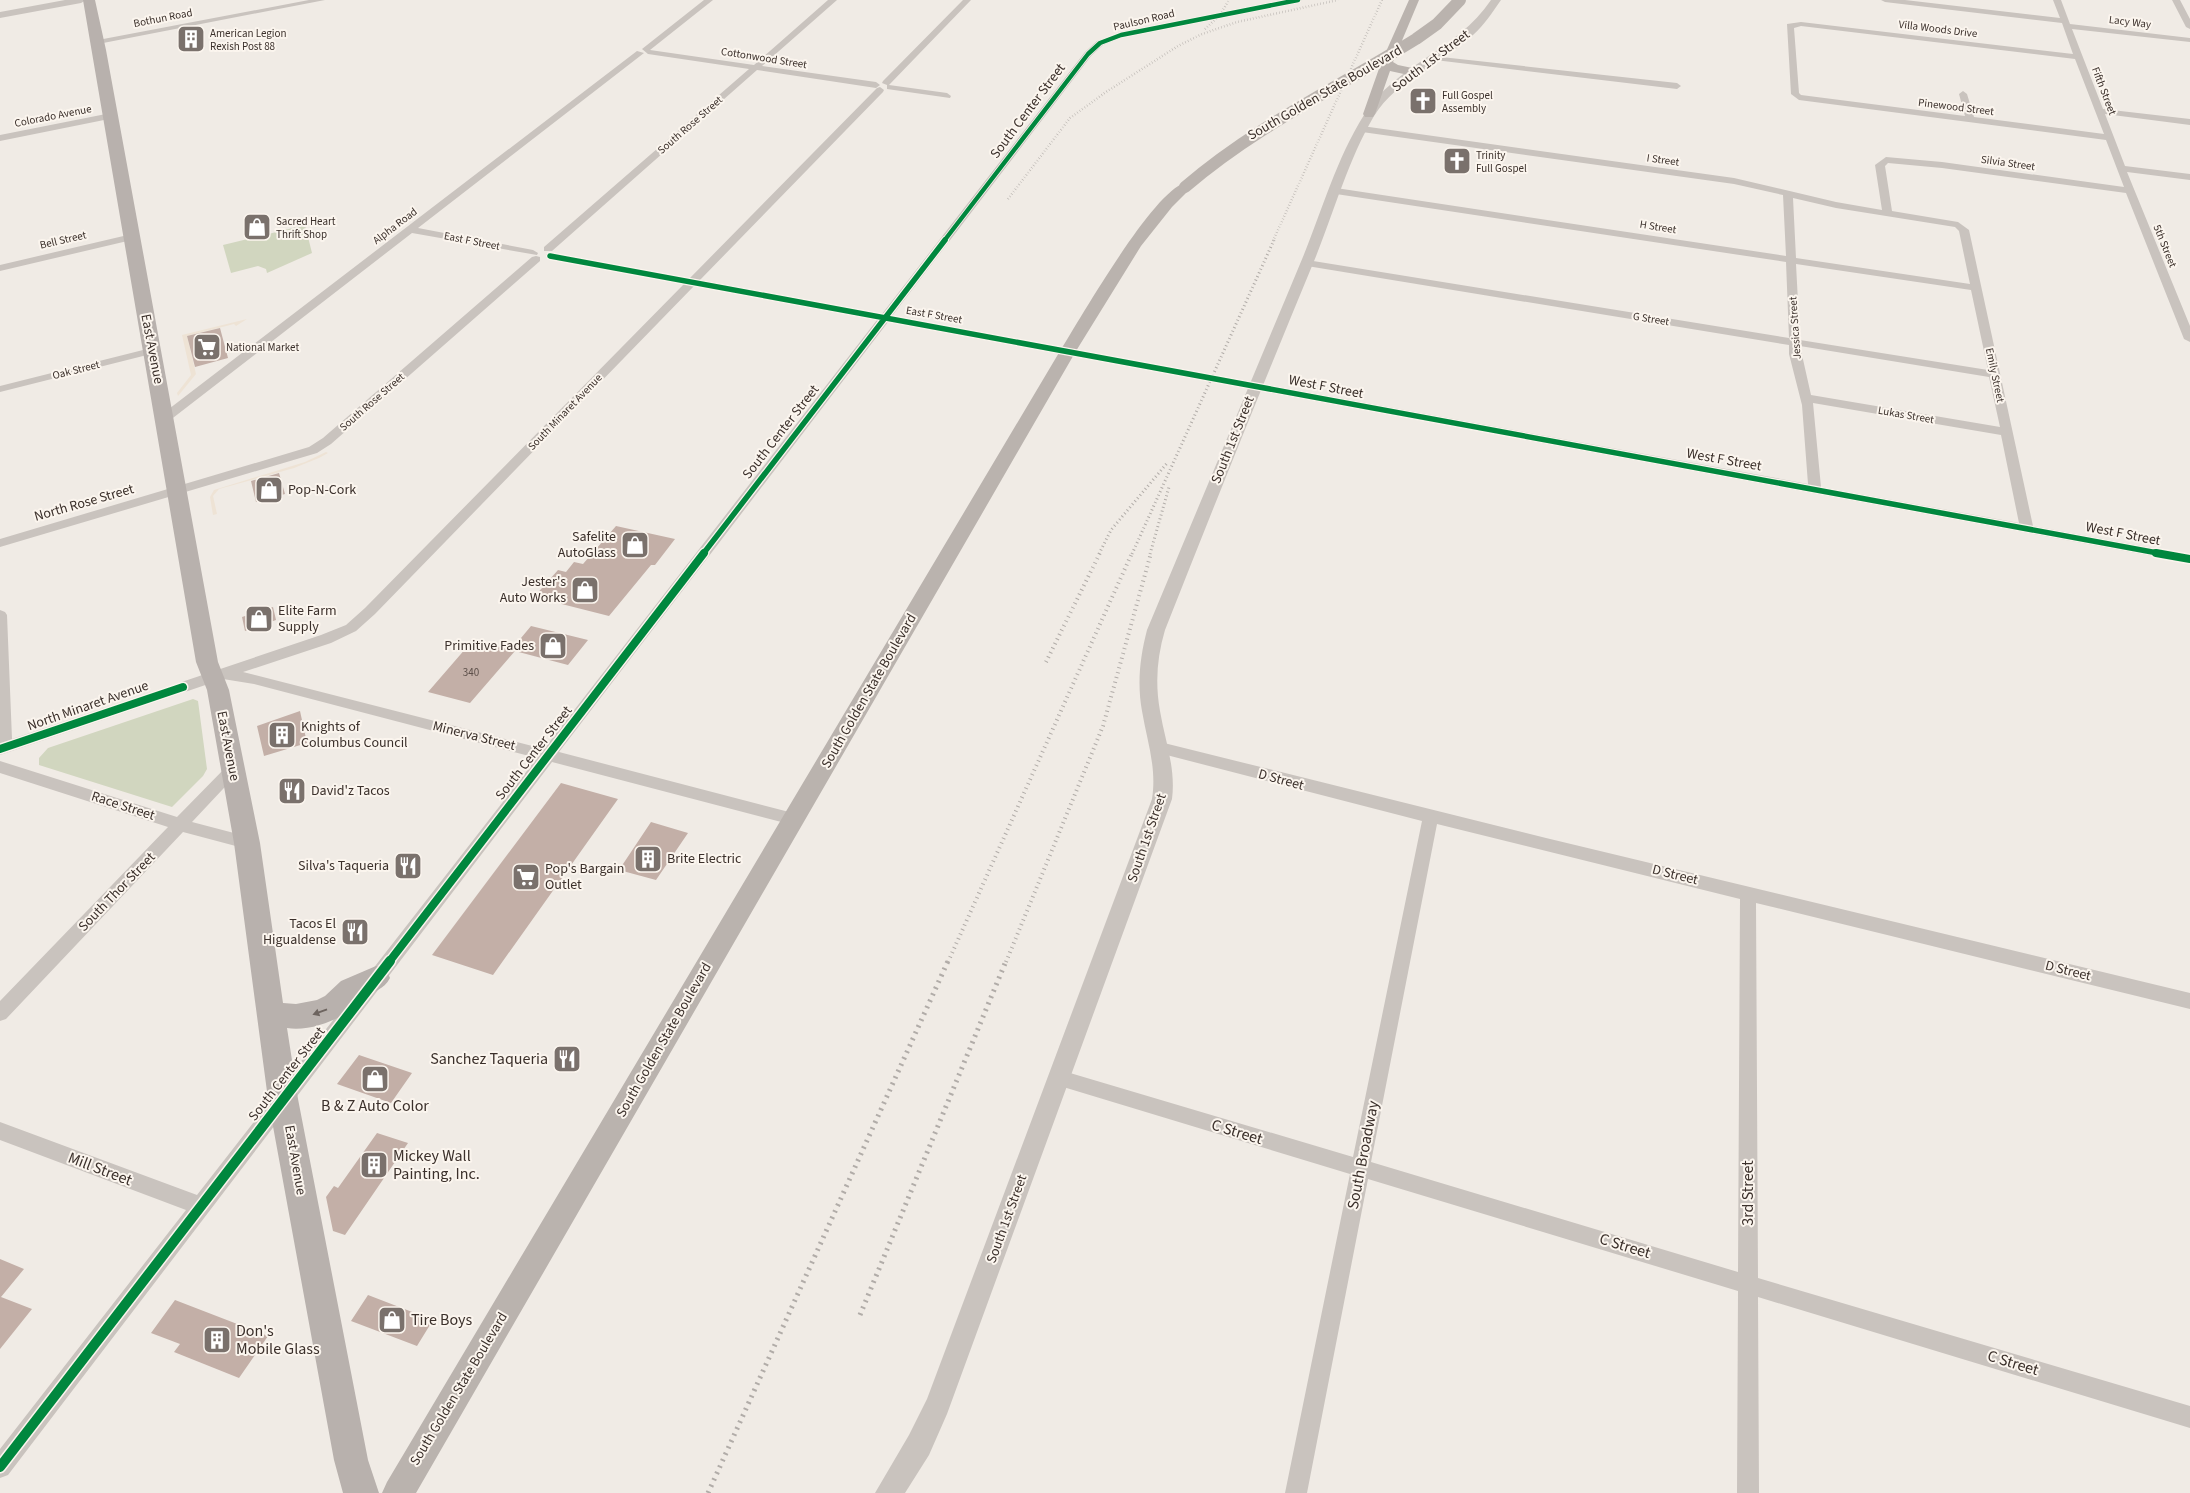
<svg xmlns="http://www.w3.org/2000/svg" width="2190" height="1493" viewBox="0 0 2190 1493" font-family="'Source Sans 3',sans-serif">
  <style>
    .green { fill: #d1d6bf }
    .plaza { fill: #eee3d5 }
    .building { fill: #c3afa7 }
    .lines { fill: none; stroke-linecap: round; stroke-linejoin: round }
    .minor { fill: #c9c3be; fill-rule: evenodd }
    .tertiary { fill: #c9c3be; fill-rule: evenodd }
    .secondary { fill: #bab3ae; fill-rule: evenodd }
    .primary { fill: #b8b1ad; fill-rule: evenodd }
    .rail-far3 { stroke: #b1aca8; stroke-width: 2.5; stroke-dasharray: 0.5 2.5; stroke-linecap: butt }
    .rail-far2 { stroke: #b1aca8; stroke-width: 3; stroke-dasharray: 1 3; stroke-linecap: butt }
    .rail-far1 { stroke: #b1aca8; stroke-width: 4; stroke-dasharray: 1 4; stroke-linecap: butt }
    .rail { stroke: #b1aca8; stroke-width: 5; stroke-dasharray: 2 5; stroke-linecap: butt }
    .secondary-bridge { stroke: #bab3ae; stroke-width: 12 }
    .cycleway-far3-casing { stroke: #fbf5ee; stroke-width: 6 }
    .cycleway-far2-casing { stroke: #fbf5ee; stroke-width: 8 }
    .cycleway-far1-casing { stroke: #fbf5ee; stroke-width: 11 }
    .cycleway-casing { stroke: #fbf5ee; stroke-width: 13 }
    .cycleway-far3 { stroke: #00873e; stroke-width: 4.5 }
    .cycleway-far2 { stroke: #00873e; stroke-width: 5.5 }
    .cycleway-far1 { stroke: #00873e; stroke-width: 8 }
    .cycleway { stroke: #00873e; stroke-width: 10 }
    .oneway { fill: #6d645f }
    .labels { text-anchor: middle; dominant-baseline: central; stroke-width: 4; stroke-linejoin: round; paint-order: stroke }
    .far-street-label { font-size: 11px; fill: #3b302b; stroke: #fbf5ee }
    .far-poi-label { font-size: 11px; fill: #3b302b; stroke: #fbf5ee; text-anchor: start }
    .number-label { font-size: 11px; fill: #5d504a }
    .street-label { font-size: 14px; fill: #3b302b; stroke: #fbf5ee }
    .poi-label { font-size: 14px; fill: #3b302b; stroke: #fbf5ee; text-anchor: start }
    .near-poi-label { font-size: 16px; fill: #3b302b; stroke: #fbf5ee; text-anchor: start }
    .near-street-label { font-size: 16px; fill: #3b302b; stroke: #fbf5ee }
  </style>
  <rect width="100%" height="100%" fill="#f0ebe5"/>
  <path class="green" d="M305 225 312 253 267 273 266 269 258 266 231 273 223 245Z
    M193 699 198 701 207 769 203 776 172 807 39 765V758L48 748Z"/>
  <path class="plaza" d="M247 319 236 326 234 324 187 336 196 374 178 396 177 393 191 375 182 335Z
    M326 452 328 453 319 458 294 468 219 489 213 496 217 514 213 515 210 497 214 490 305 462Z"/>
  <path class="building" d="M1452 151 1467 153 1462 172 1447 170Z
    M220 328 228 358 195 367 187 336Z
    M279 473 285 494 256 502 251 481Z
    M616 526 675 539 655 565H651L609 616 534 597 558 570 566 572 574 562 583 564Z
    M273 607 276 620 245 631 242 617Z
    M531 626 588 640 568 665 511 650Z
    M473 640 515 651 470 703 428 692Z
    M300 711 307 743 264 756 257 726Z
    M561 783 618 799 493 975 432 955Z
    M651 822 688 833 656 880 619 870Z
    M359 1055 412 1073 391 1103 337 1084Z
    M377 1133 408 1143 345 1235 333 1231 326 1197 334 1186 338 1188Z
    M0 1259 24 1269 1 1297 32 1309 0 1349Z
    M368 1295 433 1320 417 1346 351 1321Z
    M175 1300 268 1336 239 1378 174 1352 180 1344 151 1333Z"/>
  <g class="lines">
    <path class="minor" d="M309 0H325L98 44 94 42 98 40Z
      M704 0H713L650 50 754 65 828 0H837L762 66 876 82 880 85 876 88 757 70 552 251H544V247L749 69 648 54 642 49Z
      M963 0H971L889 85 947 93 951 96 950 98 887 89V85L882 83 883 81Z
      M1286 0H1302L1123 37 1103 45 1091 56 892 316 1808 484 1802 405 1789 354V345L1307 266 1302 263 1307 260 1789 338 1786 262 1336 194 1331 191 1336 188 1786 256 1783 195 1734 184 1362 132 1358 129 1362 126 1734 178 1836 202 1882 210 1875 165 1886 157 1942 162 2124 187 2106 140 1799 100 1791 94 1787 24 1801 22 2073 54 2062 23 1885 2 1881 0H1905L2060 18 2053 0H2061L2070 24 2190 38V42L2072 29 2103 109 2190 119V125L2105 114 2125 166 2190 174V180L2127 172 2190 326V342L2184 339 2126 193 1942 168 1888 163 1885 166 1892 211 1958 222 1969 230 2033 526 2190 555V563L888 322 559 752 793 813 799 815 801 819 799 823 793 825 552 762 8 1475 0 1478V1449L186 1210 0 1140V1122L197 1195 537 758 254 684 223 679 0 755V610L5 612 7 615 12 739 321 635 346 625 365 608 684 284 550 259 546 258V254L689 279 877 88 880 87 884 90 883 92 700 280 882 314 1085 52 1097 41 1121 33ZM1801 26 2075 59 2104 134 1974 117 1967 94 1963 91 1959 94 1965 116 1801 95 1799 93 1794 28ZM1793 198 1836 208 1955 227 1959 231 1970 284 1796 258ZM1796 264 1971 290 1988 370 1800 340ZM694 286 877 320 544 749 243 672 331 643 356 631 375 614ZM1800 346 1989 377 2000 427 1811 395ZM1813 403 2001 435 2019 523 1821 487Z
      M2172 0H2180L2190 19V29L2186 27Z
      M637 51 644 53 418 228 533 250 538 253 537 255 412 233 169 421H161L159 418 161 415Z
      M1432 56 1677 83 1681 86 1677 89 1435 60 1431 58Z
      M111 113 114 114V118L0 141V135Z
      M132 234 137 237 136 239 0 271V265Z
      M536 256 540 257V261L331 444 317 453 0 547V539L309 447 323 438 532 257Z
      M151 348 157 351 155 353 0 392V386Z
      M1160 742 1546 838 2190 993V1009L1756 903 1758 1278 2190 1406V1428L1758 1297 1759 1493H1737L1738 1291 1368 1179 1307 1493H1285L1350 1174 1060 1086 1054 1084 1051 1078 1054 1072 1060 1070 1353 1157 1422 821 1155 752 1152 748 1155 744ZM1437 824 1740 899 1738 1272 1371 1162Z
      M0 761 177 817 228 765 233 763 238 765 241 769 238 773 192 822 253 838 255 843 253 848 247 849 183 832 6 1019 0 1021V1001L168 827 0 773Z"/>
    <path class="tertiary" d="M65 0H86L81 3 0 18V12Z
      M1491 0H1501C1492 13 1484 25 1473 35 1441 64 1398 78 1374 116 1347 162 1333 216 1312 266 1262 387 1213 508 1165 630 1157 657 1155 683 1160 711 1165 741 1176 768 1172 799L947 1414 929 1455 905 1493H875L909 1435 927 1399 1152 799C1157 768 1147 741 1142 711 1137 683 1140 657 1147 630 1198 508 1249 386 1300 264 1321 215 1335 161 1364 115 1397 63 1456 52 1491 0Z"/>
    <path class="secondary" d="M1409 0H1419L1393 62 1398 65 1417 69 1419 72 1413 76 1390 71 1375 114 1373 117H1365L1363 114 1381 63Z
      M1185 183 1192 187 1172 207 1141 246 1076 351 416 1493H382L387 1482 1060 351C1080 319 1153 191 1185 183Z"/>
    <path class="primary" d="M83 0H95L106 50 218 662 229 690 260 843 283 1003 296 1004 317 1000 325 996 341 981 376 966 386 969 390 978C384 990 373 991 362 998 355 1002 351 1010 344 1014 329 1024 305 1031 287 1028L298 1099 368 1460 379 1493H343L334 1460 268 1099 234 843 207 690 196 662Z"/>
    <path class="rail-far3" d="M1205 29 1220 15 1229 0
      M1008 199 1070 118 1106 92 1178 46 1202 34 1237 22 1338 0
      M1273 241 1382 0"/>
    <path class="rail-far2" d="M1099 554 1111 530 1168 462
      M1132 554 1274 240
      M1150 554 1169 487"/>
    <path class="rail-far1" d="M1046 662 1100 553
      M948 962 1132 553
      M1006 962 1103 726 1151 553"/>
    <path class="rail" d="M860 1315 1006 961
      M708 1493 948 961"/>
    <path class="secondary-bridge" d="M1185 187C1256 126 1337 88 1416 39L1437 24 1460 0"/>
    <defs>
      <path id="cycleway-far3" d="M944 241 1088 54 1100 43 1121 35 1298 0"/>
      <path id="cycleway-far2" d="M550 256 2163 554
        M703 554 945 240"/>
      <path id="cycleway-far1" d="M2156 553 2190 559
        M0 749 183 687
        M389 962 704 553"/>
      <path id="cycleway" d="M0 1467 390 961"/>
    </defs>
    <use href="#cycleway-far3" class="cycleway-far3-casing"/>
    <use href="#cycleway-far2" class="cycleway-far2-casing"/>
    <use href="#cycleway-far1" class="cycleway-far1-casing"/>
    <use href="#cycleway" class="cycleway-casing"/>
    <use href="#cycleway-far3" class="cycleway-far3"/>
    <use href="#cycleway-far2" class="cycleway-far2"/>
    <use href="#cycleway-far1" class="cycleway-far1"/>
    <use href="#cycleway" class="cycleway"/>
  </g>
  <defs><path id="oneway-solid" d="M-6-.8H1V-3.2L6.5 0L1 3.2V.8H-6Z" transform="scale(1.25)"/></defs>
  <use class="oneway" href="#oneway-solid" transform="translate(320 1012) rotate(160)"/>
  <defs>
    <symbol id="building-square" viewBox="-11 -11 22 22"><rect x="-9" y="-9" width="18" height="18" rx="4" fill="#7a716c" stroke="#fbf5ee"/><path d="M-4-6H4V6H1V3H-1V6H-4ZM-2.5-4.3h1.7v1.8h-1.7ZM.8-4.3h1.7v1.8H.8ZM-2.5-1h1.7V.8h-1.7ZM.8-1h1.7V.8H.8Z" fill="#fff"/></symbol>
    <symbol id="church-square" viewBox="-11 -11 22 22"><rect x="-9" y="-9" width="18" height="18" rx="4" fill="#7a716c" stroke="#fbf5ee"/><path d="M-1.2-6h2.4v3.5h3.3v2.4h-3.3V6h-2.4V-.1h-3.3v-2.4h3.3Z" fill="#fff"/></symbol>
    <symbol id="shop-square" viewBox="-11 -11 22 22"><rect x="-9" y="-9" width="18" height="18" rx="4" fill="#7a716c" stroke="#fbf5ee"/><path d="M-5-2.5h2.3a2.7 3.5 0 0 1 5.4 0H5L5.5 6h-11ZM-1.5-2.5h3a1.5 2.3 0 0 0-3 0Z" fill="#fff"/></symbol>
    <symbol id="supermarket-square" viewBox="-11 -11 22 22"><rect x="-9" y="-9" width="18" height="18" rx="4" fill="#7a716c" stroke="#fbf5ee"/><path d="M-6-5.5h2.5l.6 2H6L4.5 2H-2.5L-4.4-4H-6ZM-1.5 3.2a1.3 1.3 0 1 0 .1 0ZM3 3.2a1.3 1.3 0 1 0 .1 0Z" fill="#fff"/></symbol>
    <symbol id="restaurant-square" viewBox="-11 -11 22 22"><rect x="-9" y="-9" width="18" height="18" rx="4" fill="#7a716c" stroke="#fbf5ee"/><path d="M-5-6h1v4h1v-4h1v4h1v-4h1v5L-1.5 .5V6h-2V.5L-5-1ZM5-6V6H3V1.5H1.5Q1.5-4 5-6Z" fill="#fff"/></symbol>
  </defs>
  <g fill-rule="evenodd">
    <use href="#building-square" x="175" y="23" width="32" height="32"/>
    <use href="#church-square" x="1407" y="85" width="32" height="32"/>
    <use href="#church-square" x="1441" y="145" width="32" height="32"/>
    <use href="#shop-square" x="241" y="211" width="32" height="32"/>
    <use href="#supermarket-square" x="191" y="331" width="32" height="32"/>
    <use href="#shop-square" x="253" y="474" width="32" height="32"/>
    <use href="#shop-square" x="619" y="529" width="32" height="32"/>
    <use href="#shop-square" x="569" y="574" width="32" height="32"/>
    <use href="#shop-square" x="243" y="603" width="32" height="32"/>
    <use href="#shop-square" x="537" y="630" width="32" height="32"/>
    <use href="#building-square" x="266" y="719" width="32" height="32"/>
    <use href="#restaurant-square" x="276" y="775" width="32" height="32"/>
    <use href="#building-square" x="632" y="843" width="32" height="32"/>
    <use href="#restaurant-square" x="392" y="850" width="32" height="32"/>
    <use href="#supermarket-square" x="510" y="861" width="32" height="32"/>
    <use href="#restaurant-square" x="339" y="916" width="32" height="32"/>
    <use href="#restaurant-square" x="551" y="1043" width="32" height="32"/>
    <use href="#shop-square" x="359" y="1063" width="32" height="32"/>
    <use href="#building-square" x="358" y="1149" width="32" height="32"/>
    <use href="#shop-square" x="376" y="1304" width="32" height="32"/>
    <use href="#building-square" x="201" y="1324" width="32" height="32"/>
  </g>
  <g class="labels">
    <g class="far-street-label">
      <text transform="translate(163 18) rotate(-11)">Bothun Road</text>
      <text transform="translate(1144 20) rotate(-13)">Paulson Road</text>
      <text transform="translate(2130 22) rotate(7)">Lacy Way</text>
      <text transform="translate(1938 29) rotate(7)">Villa Woods Drive</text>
      <text transform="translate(764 58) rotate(9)">Cottonwood Street</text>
      <text transform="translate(2104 91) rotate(69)">Fifth Street</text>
      <text transform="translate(1956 107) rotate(7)">Pinewood Street</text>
      <text transform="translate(53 116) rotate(-11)">Colorado Avenue</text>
      <text transform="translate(690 125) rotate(-41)">South Rose Street</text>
      <text transform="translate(1663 160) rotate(8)">I Street</text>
      <text transform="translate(2008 163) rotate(8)">Silvia Street</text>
      <text transform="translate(395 226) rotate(-37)">Alpha Road</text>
      <text transform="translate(1658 227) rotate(9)">H Street</text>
      <text transform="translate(63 240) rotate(-13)">Bell Street</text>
      <text transform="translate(472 241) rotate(11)">East F Street</text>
      <text transform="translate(2165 246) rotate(68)">5th Street</text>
      <text transform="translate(934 315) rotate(10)">East F Street</text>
      <text transform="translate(1651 319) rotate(9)">G Street</text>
      <text transform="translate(1795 328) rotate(-94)">Jessica Street</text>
      <text transform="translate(76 370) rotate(-14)">Oak Street</text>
      <text transform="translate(1995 375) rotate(78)">Emily Street</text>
      <text transform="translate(372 402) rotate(-41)">South Rose Street</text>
      <text transform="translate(565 412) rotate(-46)">South Minaret Avenue</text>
      <text transform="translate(1906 415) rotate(10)">Lukas Street</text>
    </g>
    <g class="far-poi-label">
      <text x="210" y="33">American Legion<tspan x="210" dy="13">Rexish Post 88</tspan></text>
      <text x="1442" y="95">Full Gospel<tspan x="1442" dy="13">Assembly</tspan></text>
      <text x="1476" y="155">Trinity<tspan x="1476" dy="13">Full Gospel</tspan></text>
      <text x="276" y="221">Sacred Heart<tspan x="276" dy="13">Thrift Shop</tspan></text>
      <text x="226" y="347">National Market</text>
    </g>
    <g class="number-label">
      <text x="471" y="672">340</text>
    </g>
    <g class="street-label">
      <text transform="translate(1431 61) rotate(-37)">South 1st Street</text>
      <text transform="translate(1325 93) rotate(-30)">South Golden State Boulevard</text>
      <text transform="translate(1028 111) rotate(-53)">South Center Street</text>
      <text transform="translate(152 349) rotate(79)">East Avenue</text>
      <text transform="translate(1326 387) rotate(11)">West F Street</text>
      <text transform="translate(781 432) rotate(-52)">South Center Street</text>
      <text transform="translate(1233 440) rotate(-68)">South 1st Street</text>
      <text transform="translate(1724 460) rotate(10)">West F Street</text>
      <text transform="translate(84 503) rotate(-16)">North Rose Street</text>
      <text transform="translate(2123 534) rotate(11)">West F Street</text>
      <text transform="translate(869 691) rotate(-60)">South Golden State Boulevard</text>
      <text transform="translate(88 706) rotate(-19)">North Minaret Avenue</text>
      <text transform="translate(474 736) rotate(14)">Minerva Street</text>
      <text transform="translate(228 746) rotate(79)">East Avenue</text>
      <text transform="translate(534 753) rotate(-52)">South Center Street</text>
      <text transform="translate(1281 780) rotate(15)">D Street</text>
      <text transform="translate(123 806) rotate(18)">Race Street</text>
      <text transform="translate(1147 838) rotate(-71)">South 1st Street</text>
      <text transform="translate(1675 875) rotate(14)">D Street</text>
      <text transform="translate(117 892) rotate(-46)">South Thor Street</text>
      <text transform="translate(2068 971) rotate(14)">D Street</text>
      <text transform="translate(664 1040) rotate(-60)">South Golden State Boulevard</text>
      <text transform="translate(287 1074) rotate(-52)">South Center Street</text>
      <text transform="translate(295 1160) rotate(80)">East Avenue</text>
      <text transform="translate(1007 1219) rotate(-70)">South 1st Street</text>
      <text transform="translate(459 1389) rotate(-59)">South Golden State Boulevard</text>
    </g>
    <g class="poi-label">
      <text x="288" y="490">Pop-N-Cork</text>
      <text x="616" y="537" text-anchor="end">Safelite<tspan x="616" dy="16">AutoGlass</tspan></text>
      <text x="566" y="582" text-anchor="end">Jester's<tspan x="566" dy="16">Auto Works</tspan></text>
      <text x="278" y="611">Elite Farm<tspan x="278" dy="16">Supply</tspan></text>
      <text x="534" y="646" text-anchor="end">Primitive Fades</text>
      <text x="301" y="727">Knights of<tspan x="301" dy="16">Columbus Council</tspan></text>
      <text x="311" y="791">David'z Tacos</text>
      <text x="667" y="859">Brite Electric</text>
      <text x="389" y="866" text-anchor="end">Silva's Taqueria</text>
      <text x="545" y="869">Pop's Bargain<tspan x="545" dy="16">Outlet</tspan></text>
      <text x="336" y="924" text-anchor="end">Tacos El<tspan x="336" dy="16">Higualdense</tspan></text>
    </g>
    <g class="near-poi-label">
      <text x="548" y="1059" text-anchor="end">Sanchez Taqueria</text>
      <text x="375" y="1106" text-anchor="middle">B &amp; Z Auto Color</text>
      <text x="393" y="1156">Mickey Wall<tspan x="393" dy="18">Painting, Inc.</tspan></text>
      <text x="411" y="1320">Tire Boys</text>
      <text x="236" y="1331">Don's<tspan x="236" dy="18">Mobile Glass</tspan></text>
    </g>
    <g class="near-street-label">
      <text transform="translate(1237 1132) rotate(17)">C Street</text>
      <text transform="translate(1363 1155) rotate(-79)">South Broadway</text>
      <text transform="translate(100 1169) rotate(21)">Mill Street</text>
      <text transform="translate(1748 1193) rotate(-90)">3rd Street</text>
      <text transform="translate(1625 1246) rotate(17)">C Street</text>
      <text transform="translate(2013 1363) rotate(17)">C Street</text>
    </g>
  </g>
</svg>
